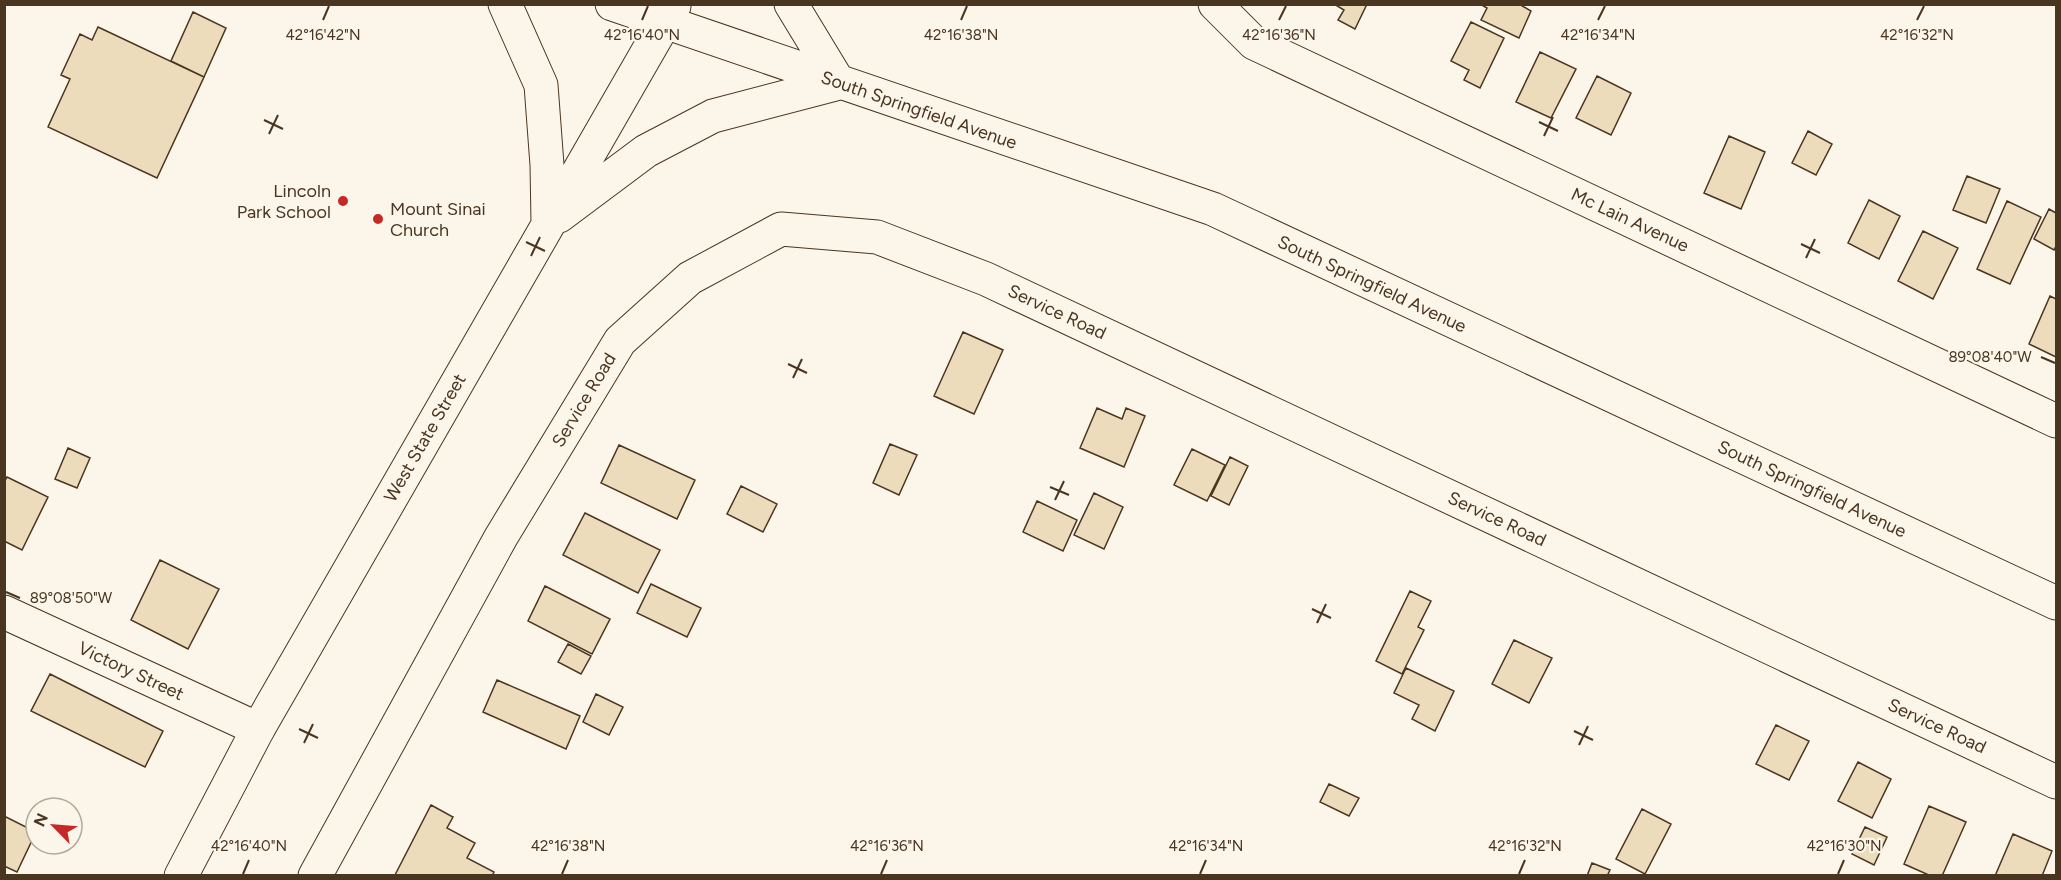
<svg xmlns="http://www.w3.org/2000/svg" width="2061" height="880" viewBox="0 0 2061 880" font-family="Figtree,sans-serif">
  <style>
    .building { fill: #ecdcbc; stroke: #4a3520; stroke-width: 1.5 }
    .lines { fill: none; stroke-linecap: round; stroke-linejoin: round }
    .minor-casing { stroke: #4a3520; stroke-width: 35 }
    .major-casing { stroke: #4a3520; stroke-width: 35 }
    .minor { stroke: #fbf6e9; stroke-width: 33 }
    .major { stroke: #fbf6e9; stroke-width: 33 }
    .ticks { fill: none; stroke: #4a3520; stroke-width: 2 }
    .poi-dot { fill: #c62828; stroke: #fbf6e9; stroke-width: 2 }
    .labels { text-anchor: middle; dominant-baseline: central; stroke-width: 4.5; stroke-linejoin: round; paint-order: stroke }
    .street-label { font-size: 18px; fill: #4a3520; stroke: #fbf6e9 }
    .poi-label { font-size: 18px; fill: #4a3520; stroke: #fbf6e9; text-anchor: end }
    .ticks-label { font-size: 15px; text-anchor: middle; fill: #4a3520; stroke: #fbf6e9; stroke-width: 4.5; stroke-linejoin: round; paint-order: stroke }
  </style>
  <rect width="100%" height="100%" fill="#fbf6e9"/>
  <path class="building" d="M1334 4H1367L1355 29 1338 20 1344 10Z
    M1480 4H1519L1531 11 1519 38 1481 20 1487 8Z
    M193 12 226 28 204 77 171 61Z
    M1471 22 1504 38 1480 88 1464 80 1469 70 1451 61Z
    M98 27 204 77 157 178 48 127 70 79 61 75 80 34 92 40Z
    M1540 52 1576 69 1551 118 1516 102Z
    M1597 76 1631 93 1611 135 1576 118Z
    M1808 131 1832 144 1816 175 1792 163Z
    M1729 136 1765 152 1741 209 1704 193Z
    M1967 176 2000 189 1986 223 1953 210Z
    M1869 200 1900 216 1879 259 1848 243Z
    M2007 201 2041 217 2010 284 1977 269Z
    M2049 209 2056 213V246L2054 250 2034 239Z
    M1923 231 1958 248 1933 299 1898 281Z
    M2050 296 2056 299V357L2029 344Z
    M963 332 1003 350 974 414 934 396Z
    M1097 408 1122 419 1126 408 1145 416 1124 467 1080 448Z
    M890 444 917 455 899 495 873 483Z
    M619 445 695 480 677 519 601 483Z
    M68 448 90 458 77 488 55 479Z
    M1192 449 1225 465 1207 501 1174 485Z
    M1230 457 1248 466 1229 505 1211 496Z
    M7 477 48 497 22 550 4 541V482Z
    M741 486 777 504 763 532 727 514Z
    M1094 493 1123 507 1104 549 1074 535Z
    M1037 501 1077 520 1063 551 1023 532Z
    M585 513 660 550 638 593 563 555Z
    M160 560 219 589 188 649 131 620Z
    M651 584 701 608 687 637 637 613Z
    M545 586 610 619 592 654 528 621Z
    M1410 591 1431 601 1418 627 1424 630 1402 674 1376 661Z
    M1514 640 1552 658 1529 703 1492 684Z
    M568 644 591 656 581 674 558 662Z
    M1406 668 1454 691 1435 731 1412 719 1419 705 1394 693Z
    M50 674 163 731 145 767 31 711Z
    M497 680 580 716 566 749 483 712Z
    M596 694 623 707 609 735 583 722Z
    M1776 725 1809 741 1789 780 1756 764Z
    M1858 762 1891 779 1872 818 1838 801Z
    M1329 784 1359 798 1349 816 1320 802Z
    M431 805 453 817 447 828 475 843 467 858 494 872 492 876 395 875Z
    M1929 806 1966 822 1942 876H1931L1904 864Z
    M1642 809 1671 824 1645 874 1616 859Z
    M4 816 36 832 17 872 4 866Z
    M1865 827 1887 837 1874 865 1852 854Z
    M2013 834 2052 851 2042 876H1995Z
    M1592 863 1610 870 1607 876H1587Z"/>
  <g class="lines">
    <defs>
      <path id="minor" d="M1215 4 1254 43 2056 421
        M4 612 258 729
        M315 876 501 537 620 341 690 278 781 229 877 237 986 279 2056 782"/>
      <path id="major" d="M505 4 541 85 547 165 548 223
        M612 4 1213 209 2056 603
        M559 216 646 151 713 116 839 83 791 4
        M181 876 258 729 674 6"/>
    </defs>
    <use href="#minor" class="minor-casing"/>
    <use href="#major" class="major-casing"/>
    <use href="#minor" class="minor"/>
    <use href="#major" class="major"/>
  </g>
  <path class="ticks" d="M323 20 329 6M642 20 648 6M961 20 967 6M1279 20 1286 6M1598 20 1605 6M1917 20 1924 6M264 120 283 129M1539 122 1558 131M269 134 278 115M1544 136 1553 117M526 242 545 251M1801 244 1820 253M531 256 540 237M1806 258 1815 239M2041 357 2055 363M788 364 807 373M793 378 802 359M1050 487 1069 495M1055 500 1064 481M6 592 20 598M1312 609 1331 618M1317 623 1326 604M299 729 318 738M1574 731 1593 740M304 743 313 724M1579 745 1588 726M243 874 249 860M562 874 568 860M881 874 887 860M1200 874 1206 860M1519 874 1525 860M1838 874 1844 860"/>
  <g class="poi-dot">
    <circle cx="343" cy="201" r="6"/>
    <circle cx="378" cy="219" r="6"/>
  </g>
  <g class="labels">
    <g class="street-label">
      <text transform="translate(919 110) rotate(19)">South Springfield Avenue</text>
      <text transform="translate(1630 220) rotate(25)">Mc Lain Avenue</text>
      <text transform="translate(1372 284) rotate(25)">South Springfield Avenue</text>
      <text transform="translate(1057 312) rotate(25)">Service Road</text>
      <text transform="translate(584 400) rotate(-59)">Service Road</text>
      <text transform="translate(425 438) rotate(-60)">West State Street</text>
      <text transform="translate(1812 489) rotate(25)">South Springfield Avenue</text>
      <text transform="translate(1497 519) rotate(25)">Service Road</text>
      <text transform="translate(131 671) rotate(25)">Victory Street</text>
      <text transform="translate(1937 726) rotate(25)">Service Road</text>
    </g>
    <g class="poi-label">
      <text x="331" y="191">Lincoln<tspan x="331" dy="21">Park School</tspan></text>
      <text x="390" y="209" text-anchor="start">Mount Sinai<tspan x="390" dy="21">Church</tspan></text>
    </g>
  </g>
  <g class="ticks-label">
    <text x="323" y="40">42°16'42"N</text>
    <text x="642" y="40">42°16'40"N</text>
    <text x="961" y="40">42°16'38"N</text>
    <text x="1279" y="40">42°16'36"N</text>
    <text x="1598" y="40">42°16'34"N</text>
    <text x="1917" y="40">42°16'32"N</text>
    <text x="1990" y="362">89°08'40"W</text>
    <text x="71" y="603">89°08'50"W</text>
    <text x="249" y="851">42°16'40"N</text>
    <text x="568" y="851">42°16'38"N</text>
    <text x="887" y="851">42°16'36"N</text>
    <text x="1206" y="851">42°16'34"N</text>
    <text x="1525" y="851">42°16'32"N</text>
    <text x="1844" y="851">42°16'30"N</text>
  </g>
  <rect width="2061" height="880" fill="none" stroke="#4a3520" stroke-width="12"/>
  <g transform="translate(54 826) rotate(295)"><circle r="28" fill="#fbf6e9" stroke="#b4a999" stroke-width="1.5"/>
  <path d="M0-4.5L10 22L0 15L-10 22Z" fill="#c62828"/>
  <text y="-9" font-size="16" font-weight="bold" text-anchor="middle" fill="#4a3520">N</text>
  </g>
</svg>
